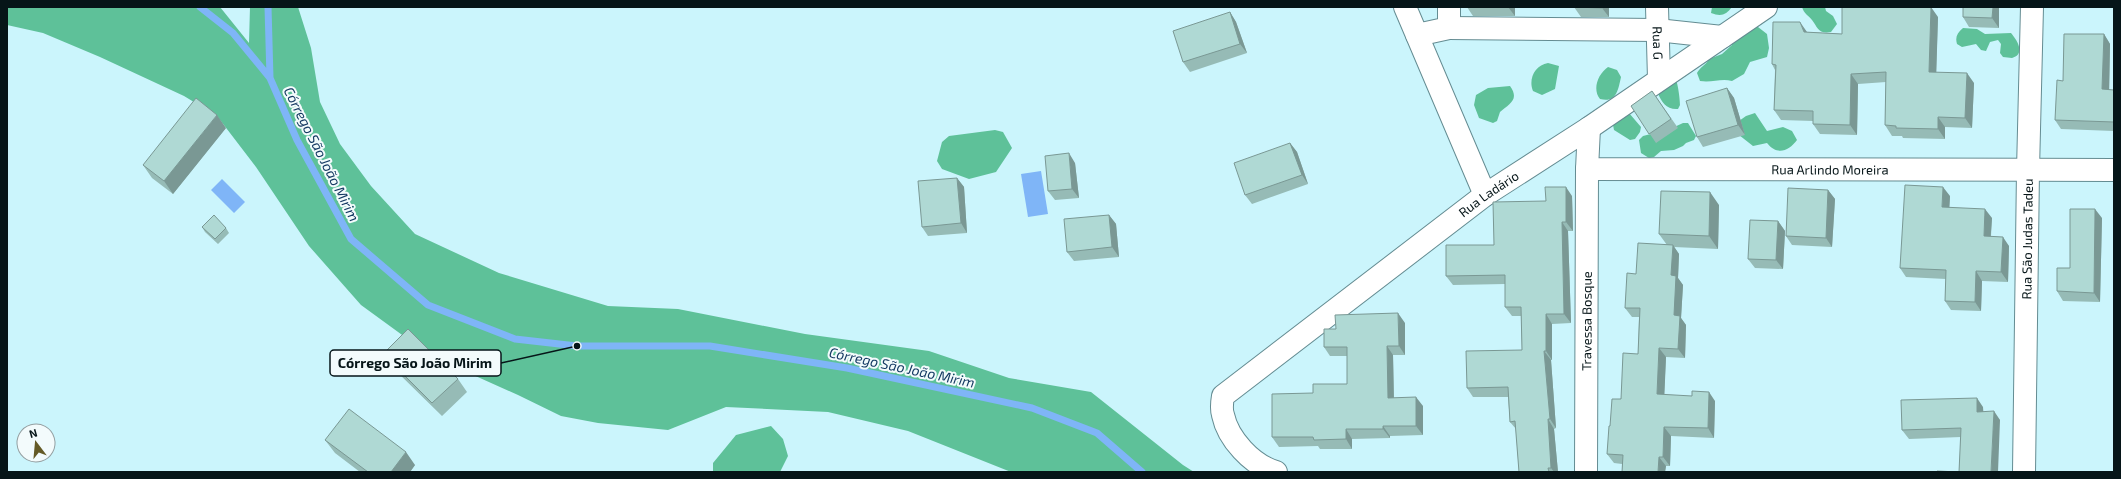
<svg xmlns="http://www.w3.org/2000/svg" width="2121" height="479" viewBox="0 0 2121 479" font-family="'Exo 2',sans-serif">
  <style>
    .forest { fill: #5ec199 }
    .water { fill: #7fb5f7 }
    .lines { fill: none; stroke-linecap: round; stroke-linejoin: round }
    .stream { stroke: #7fb5f7; stroke-width: 7 }
    .minor-casing { stroke: #648c92; stroke-width: 24 }
    .minor { stroke: #fff; stroke-width: 22 }
    .wall { fill: #96bbb6 }
    .shaded-wall { fill: #7a9894 }
    .building { fill: #afd9d4; stroke: #7a9894 }
    .labels { text-anchor: middle; dominant-baseline: central; stroke-width: 4; stroke-linejoin: round; paint-order: stroke }
    .street-label { font-size: 13px; fill: #061518; stroke: #f3fbfc }
    .water-label { font-size: 14px; font-style: italic; fill: #143962; stroke: #f3fbfc }
    .leader { fill: none; stroke: #061518; stroke-width: 1.5 }
    .callout-dot { fill: #061518; stroke: #f3fbfc; stroke-width: 1.5 }
    .callout { fill: #f3fbfc; stroke: #061518; stroke-width: 1.5 }
    .callout-label { font-size: 14px; text-anchor: middle; font-weight: bold; fill: #061518 }
  </style>
  <rect width="100%" height="100%" fill="#cbf5fc"/>
  <path class="forest" d="M7 7H220L249 43 250 7H298L311 48 320 102 340 144 371 186 415 234 499 273 608 306 678 309 805 334 929 351 1009 378 1091 392 1183 465 1194 472H1011L908 431 828 412 726 407 668 430 598 423 561 416 518 395 431 356 361 305 309 246 256 167 217 116 184 96 100 57 43 33 7 25Z
    M1712 7H1732C1726 15 1721 17 1711 13Z
    M1802 7H1825L1826 11 1833 16 1837 24 1831 32C1818 34 1818 28 1812 20 1808 15 1804 14 1802 7Z
    M1749 20 1767 34 1769 48 1767 57 1750 62 1744 74 1732 81C1721 78 1712 83 1700 81L1697 73C1700 67 1706 65 1709 59L1722 54 1732 45 1730 36Z
    M1963 28 1977 29 1985 34 2011 33C2017 40 2026 54 2012 58L2003 57 2000 53 2001 44 1998 40 1990 42 1986 51 1981 50 1976 44 1962 47 1957 44C1955 37 1957 33 1963 28Z
    M1548 63 1559 66 1555 89 1542 95 1533 91C1528 79 1535 65 1548 63Z
    M1608 67 1617 70 1621 77C1618 91 1616 103 1600 99 1592 89 1598 74 1608 67Z
    M1675 78C1678 82 1680 100 1680 105L1678 109C1667 110 1661 102 1658 93Z
    M1510 86C1520 100 1509 104 1500 112L1497 121 1493 123 1479 118 1474 105 1476 95 1488 88Z
    M1629 113 1641 127 1640 132 1635 139 1630 140 1614 130 1613 125 1616 117Z
    M1755 113 1767 131 1783 127 1792 131 1797 140C1789 151 1777 156 1767 143L1753 146 1739 135V121L1746 116Z
    M1683 123H1688L1696 136 1694 140 1686 143 1683 146 1674 150 1661 151 1654 157 1649 158 1641 153 1639 140 1643 136 1670 129Z
    M995 130 1003 132 1012 148 996 172 969 179 942 169 937 161 942 142 949 136Z
    M771 426 783 439 788 456 780 472H713V463L736 435Z"/>
  <path class="water" d="M1041 171 1048 214 1028 217 1021 174Z
    M222 179 245 202 234 213 211 190Z"/>
  <g class="lines">
    <path class="stream" d="M200 7 233 33 270 78 297 140 351 239 428 305 515 339 577 346H710L847 368 1032 408 1097 433 1142 472
      M268 7 270 78"/>
    <defs>
      <g id="minor">
        <path d="M1405 7 1485 195"/>
        <path id="s1" d="M1657 7 1659 79"/>
        <path d="M1449 28 1657 30 1722 37"/>
        <path d="M1417 35 1449 28V7"/>
        <path id="s2" d="M1589 128 1587 169 2114 170"/>
        <path id="s3" d="M1276 472C1252 465 1228 439 1223 415 1221 409 1222 402 1223 396L1485 195 1589 128 1766 7"/>
        <path id="s4" d="M1586 472 1587 169"/>
        <path id="s5" d="M2024 472 2028 170 2032 7"/>
      </g>
    </defs>
    <use href="#minor" class="minor-casing"/>
    <use href="#minor" class="minor"/>
  </g>
  <path class="wall" d="M1467 7H1515V16H1473Z
    M1574 7H1609V17H1581Z
    M1999 7V28L1969 27 1963 17Z
    M1230 12 1236 22 1247 53 1190 72 1183 62Z
    M1938 17 1936 73 1974 83 1972 128 1945 127V139L1903 138 1902 136H1892L1885 125 1886 82 1858 84 1857 135 1820 134 1813 124V121L1781 120 1774 110 1775 70 1772 64 1807 32 1842 34Z
    M2104 34 2110 44 2109 90H2114V131L2061 129 2055 120 2063 81Z
    M1727 88 1734 98 1745 135 1703 147 1697 137Z
    M1652 91 1678 128 1656 143 1631 106Z
    M226 128 173 194 152 178 143 165Z
    M1290 143 1297 152 1308 184 1252 204 1245 195Z
    M1075 163 1079 198 1055 200 1048 191Z
    M957 178 964 187 967 233 928 236 922 227Z
    M1828 190 1835 199 1832 247 1792 245 1786 236Z
    M1572 196 1573 231H1568L1571 323 1552 324V360H1551L1556 428 1554 429 1558 472H1519L1516 429 1510 422 1508 397H1473L1467 388 1522 350 1521 316H1512L1505 307V284L1453 285 1446 276 1494 245 1546 201Z
    M1950 196 1949 207 1992 218 1991 236 2009 246 2008 282 1982 281 1981 311 1951 310 1945 301 1946 279 1906 277 1900 268Z
    M1719 205 1718 249 1674 247 1679 254 1678 278 1683 285 1681 318 1686 325 1685 358 1666 357 1664 395 1715 401 1714 438 1671 436 1670 466H1666L1665 472H1622V464L1614 463 1607 454 1610 426 1638 354 1639 317H1632L1625 308 1636 274 1667 245 1659 234Z
    M1109 215 1116 224 1119 257 1074 261 1067 252Z
    M2102 218 2100 302 2063 301 2057 291 2070 268Z
    M1778 221 1785 231 1783 269 1755 268 1748 259Z
    M202 227 226 228 229 233 218 244 205 232Z
    M1405 323V355H1393L1394 398 1423 406V435L1390 436V438L1352 439V449H1320L1318 446 1279 447 1272 437 1313 393 1347 384V356H1330L1324 347 1336 329Z
    M383 354 458 379 467 392 442 416 392 367Z
    M1983 407V412L2000 420 1959 472 1961 437 1909 439 1902 430Z
    M325 440 415 465 410 472H360L335 453Z"/>
  <path class="shaded-wall" d="M1508 7H1515V16Z
    M1602 7H1609V17L1602 8Z
    M1931 7 1938 17 1936 82 1929 72Z
    M1993 7H1999V28L1992 18Z
    M1230 12 1236 22 1247 53 1240 44Z
    M1800 22 1807 32H1804Z
    M2104 34 2110 44 2109 98 2102 89Z
    M1967 73 1974 83 1972 128 1965 118Z
    M1851 74 1858 84 1857 135 1850 125Z
    M1727 88 1734 98 1745 135 1738 125Z
    M217 115 226 128 173 194 164 181Z
    M1938 117 1945 127V139L1938 129Z
    M1290 143 1297 152 1308 184 1302 175Z
    M1069 153 1075 163 1079 198 1072 189Z
    M957 178 964 187 967 233 961 223Z
    M1566 187 1572 196 1573 231 1566 222Z
    M1943 187 1950 196 1949 216 1942 207Z
    M1828 190 1835 199 1832 247 1826 238Z
    M1710 192 1719 205 1718 249 1709 236Z
    M1985 209 1992 218 1990 245 1984 236Z
    M2095 209 2102 218 2100 302 2094 293Z
    M1109 215 1116 224 1119 257 1112 247Z
    M1778 221 1785 231 1783 269 1776 260Z
    M1562 222 1568 231 1571 323 1564 314Z
    M2003 237 2009 246 2008 282 2001 272Z
    M1673 245 1679 254 1678 278 1683 285 1681 318 1686 325 1685 358 1678 349 1674 315 1671 275Z
    M1976 271 1982 281 1981 311 1975 302Z
    M1398 313 1405 323V355L1399 346Z
    M1546 314 1552 324V360L1546 351Z
    M1387 346 1393 355 1394 407 1388 398Z
    M1659 348 1666 357 1664 404 1657 394Z
    M1544 351 1551 360 1556 428 1550 419Z
    M1709 392 1715 401 1714 438 1708 428Z
    M1416 397 1423 406V435L1416 426Z
    M1977 398 1983 407 1984 421 1977 412Z
    M1994 411 2000 420 1998 472H1991Z
    M1548 419 1554 429 1558 472H1554L1551 468Z
    M1383 426 1390 436V438L1383 429Z
    M1664 427 1671 436 1670 466 1663 457Z
    M1346 429 1352 439V449L1346 439Z
    M406 452 415 465 410 472H391Z
    M1659 457 1666 466 1665 472H1658Z"/>
  <path class="building" d="M1574 7H1602V8Z
    M1842 7H1931L1929 72 1967 73 1965 118 1938 117V129L1896 128V126L1885 125 1886 72 1851 74 1850 125 1813 124V111L1774 110 1776 65 1772 64 1773 22H1800L1804 32 1842 34Z
    M1963 7H1993L1992 18 1963 17Z
    M1230 12 1240 44 1183 62 1173 31Z
    M2064 34H2104L2102 89 2114 90V122L2055 120 2057 80 2063 81Z
    M1727 88 1738 125 1697 137 1686 101Z
    M1652 91 1671 119 1649 134 1631 106Z
    M196 98 217 115 164 181 143 165Z
    M1290 143 1302 175 1245 195 1234 163Z
    M1069 153 1072 189 1048 191 1045 156Z
    M957 178 961 223 922 227 918 181Z
    M1905 185 1943 187 1942 207 1985 209 1984 236 2003 237 2001 272 1976 271 1975 302 1945 301 1946 270 1900 268Z
    M1545 187H1566V222H1562L1564 314H1546V351H1544L1550 419H1548L1551 468H1548L1549 472H1519L1515 421 1510 422 1508 387 1467 388 1466 351 1522 350 1521 307H1505V275L1446 276V245H1494L1493 202 1546 201Z
    M1788 188 1828 190 1826 238 1786 236Z
    M1661 191 1710 192 1709 236 1659 234Z
    M2070 209H2095L2094 293 2057 291V268H2070Z
    M214 215 226 228 215 239 202 227Z
    M1109 215 1112 247 1067 252 1064 219Z
    M1750 220 1778 221 1776 260 1748 259Z
    M1638 243 1673 245 1671 275 1676 276 1674 315 1680 316 1678 349 1659 348 1657 394 1692 396V391L1709 392 1708 428 1664 427 1663 457H1659L1658 472H1622L1623 455 1607 454 1609 426H1610L1612 399H1621L1623 353 1638 354 1640 308H1625L1627 273 1636 274Z
    M1398 313 1399 346H1387L1388 398 1416 397V426H1383V429H1346V439L1314 440 1313 437H1272V394L1313 393V384H1347V347H1324V329H1336L1335 315Z
    M408 329 458 379 432 403 383 354Z
    M1977 398V412L1994 411 1991 472H1937V471L1959 472 1961 428 1902 430 1901 400Z
    M349 409 406 452 391 472H368L325 440Z"/>
  <g class="labels">
    <g class="street-label">
      <text stroke="none"><textPath href="#s1" startOffset="36">Rua G</textPath></text>
      <text stroke="none"><textPath href="#s2" startOffset="284">Rua Arlindo Moreira</textPath></text>
      <text stroke="none"><textPath href="#s3" startOffset="434">Rua Ladário</textPath></text>
      <text stroke="none"><textPath href="#s5" startOffset="233">Rua São Judas Tadeu</textPath></text>
      <text stroke="none"><textPath href="#s4" startOffset="151">Travessa Bosque</textPath></text>
    </g>
    <g class="water-label">
      <text transform="translate(322 154) rotate(63)">Córrego São João Mirim</text>
      <text transform="translate(902 367) rotate(12)">Córrego São João Mirim</text>
    </g>
  </g>
  <path class="leader" d="M577 346L501 363"/>
  <circle class="callout-dot" cx="577" cy="346" r="4"/>
  <rect class="callout" x="330" y="350" width="171" height="26" rx="4"/>
  <g class="callout-label">
    <text x="415" y="368">Córrego São João Mirim</text>
  </g>
  <rect width="2121" height="479" fill="none" stroke="#061518" stroke-width="16"/>
  <g transform="translate(36 443) rotate(344)"><circle r="19" fill="#f3fbfc" stroke="#949fa1"/>
  <path d="M0-3L7 15L0 10L-7 15Z" fill="#645a26"/>
  <text y="-6" font-size="11" font-weight="bold" text-anchor="middle" fill="#061518">N</text>
  </g>
</svg>
